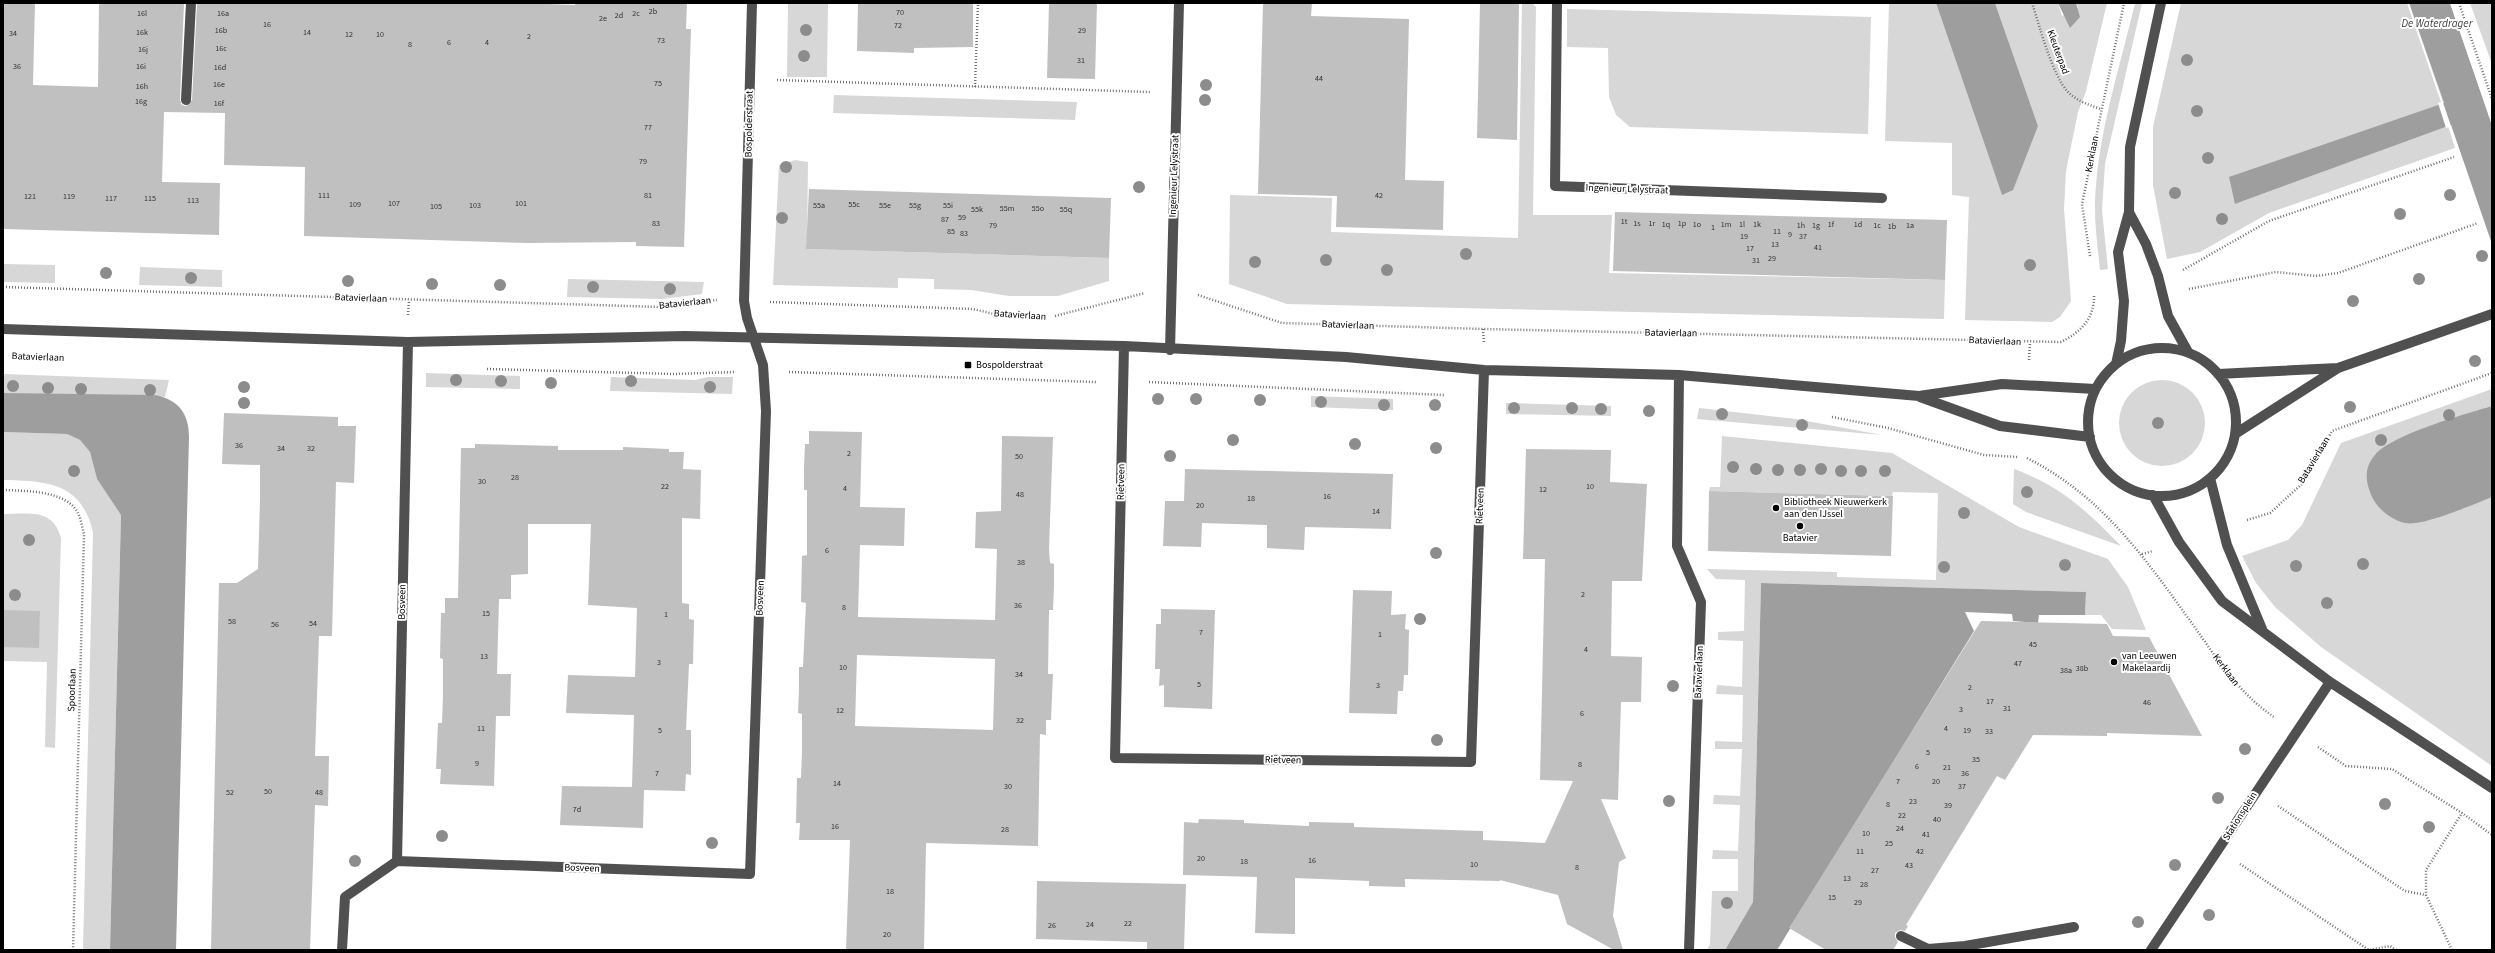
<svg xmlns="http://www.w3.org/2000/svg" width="2495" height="953" viewBox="0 0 2495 953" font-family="'Source Sans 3',sans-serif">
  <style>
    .green { fill: #d7d7d7 }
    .water { fill: #9e9e9e }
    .pier { fill: #fff }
    .building { fill: #c0c0c0; fill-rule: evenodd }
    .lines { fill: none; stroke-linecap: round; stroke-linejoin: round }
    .path { stroke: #727272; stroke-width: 2.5; stroke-dasharray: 1 2; stroke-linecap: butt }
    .minor { stroke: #505050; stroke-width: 10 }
    .tree { fill: #8c8c8c }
    .poi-dot { fill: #000; stroke: #fff; stroke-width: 1.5 }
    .labels { text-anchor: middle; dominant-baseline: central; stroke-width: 4; stroke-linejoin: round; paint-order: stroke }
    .number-label { font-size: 8px; fill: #303030 }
    .street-label { font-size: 10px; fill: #000; stroke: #fff }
    .poi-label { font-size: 10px; fill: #000; stroke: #fff; text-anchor: start }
    .water-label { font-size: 11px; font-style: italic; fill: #3f3f3f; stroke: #fff }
  </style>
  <rect width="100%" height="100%" fill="#fff"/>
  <path class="green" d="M788 3H828L827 77H787Z
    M1522 3H1532L1536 7 1533 215H1612L1609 273 1945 280 1944 319 1287 304 1229 284 1230 195 1332 198 1331 232 1518 238Z
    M1889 3H1936L2002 195 2038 126 1995 3H2058L2062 16 2078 7 2076 3H2107L2086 91 2078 112 2066 171 2064 209 2071 301 2060 317 2052 322 1965 320 1969 197 1952 195V143L1885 141Z
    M2135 3H2142L2105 164 2102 210 2108 269 2100 270C2097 242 2093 213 2096 185 2101 124 2121 63 2135 3Z
    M2181 3H2409L2444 104 2235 204 2448 126 2455 148 2269 213 2200 252 2167 259 2153 185V127Z
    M2470 3H2492V64Z
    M1567 9 1871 17 1868 134 1630 127 1616 115 1609 97 1608 48 1567 47Z
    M834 95 1077 102 1075 120 833 113Z
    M795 160 808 162 807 249 1109 258V281L1058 296H1009L971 290 934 289V279L898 278V288L773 285 779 165Z
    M3 264 55 265V283L3 282Z
    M140 267 222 270V287L139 285Z
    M568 279 704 282 702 294 662 299 567 297Z
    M426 373 520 376V389L426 387Z
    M3 374 169 380 165 397 22 394 3 393Z
    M611 377 695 380 708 377H733L732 394 610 391Z
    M2119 423a43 43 0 1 1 86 0a43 43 0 1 1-86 0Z
    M2492 389V406L2469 413 2436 518 2492 497V766L2321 647 2275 607 2256 583 2242 556 2288 540 2302 525 2341 443Z
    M1311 396 1393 399V410L1311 407Z
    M1506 403 1611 406V416L1506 414Z
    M1699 408 1796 419 1882 435 1697 419Z
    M3 432 67 434 80 440 90 452 97 479 121 515 110 950H83L93 532C81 482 47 481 3 480Z
    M1722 436 1892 453 2019 527 2108 559 2128 587 2146 630 2112 629 2101 615H2085L2086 592 1761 583 1753 902 1725 950H1707L1710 944 1712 891H1738V859H1712L1713 850 1738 851 1740 805 1713 804 1714 795 1740 796 1742 749H1715V741L1742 742 1743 695 1716 694 1717 685 1742 687 1743 641 1718 640V632L1744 631 1745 580 1716 579 1707 569 1837 572V577L1936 580 1938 493 1893 492 1892 496 1709 491 1710 487H1720Z
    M2014 469C2062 487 2086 510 2121 546L2026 512 2013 504Z
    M3 514C29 514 53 508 61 538L55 748 45 747 47 662 3 661Z"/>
  <path class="water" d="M1936 3H1995L2038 126 2013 190 2002 195Z
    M2058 3H2076L2080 17 2070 28Z
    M2409 3H2450L2492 125V244L2451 125 2235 204 2229 177 2444 103Z
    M3 393 154 395C178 399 189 413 189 437L176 950H110L121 515 97 479 90 452 80 440 67 434 3 432Z
    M2492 406V497C2474 504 2422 527 2405 523 2389 519 2375 507 2370 492 2365 479 2365 466 2375 455 2391 435 2465 414 2492 406Z
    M1761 583 2086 592 2085 615H2039L2038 623 2013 621 2012 614 1965 612 1974 631 1777 950H1725L1753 902Z"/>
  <path class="pier" d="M2407 3H2409L2492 246 2450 127 2446 128 2438 103 2441 102Z
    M2450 3H2452L2480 85H2492V125Z"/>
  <path class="building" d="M3 3H35L33 85 98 87 99 3 184 4 180 100 182 105 186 106 192 100 197 4 522 3 575 5V3H687L686 29H691L684 247 636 246V242L527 243 304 236 305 167 224 165 225 113 164 112 162 182 220 183 219 235 3 229Z
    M858 3H973V47L914 48V53L857 51Z
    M1049 3H1097L1095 79 1047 78Z
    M1263 3H1312L1311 16 1409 19 1405 180 1444 181 1443 230 1336 227 1337 196 1258 194Z
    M1480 3H1519L1517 140 1477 138Z
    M809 189 1111 198 1109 258 806 249Z
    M1615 212 1947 220 1945 280 1613 271Z
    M224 413 338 417V426H356L354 483 336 482 332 636H319L315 756H329L328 806 315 805 310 950H211L219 583H237L258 569 260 499V465L222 464Z
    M809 431 862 432 860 507 905 508 904 546 860 545 858 617 995 620 997 549 975 548 976 512 1001 511 1002 436 1053 437 1049 549 1050 563 1054 564V586L1053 610H1049L1048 674H1053L1051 720H1046V735L1040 734 1038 846 926 843 924 950H846L850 840H799L800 823H796L797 778H801L802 751V714L798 713 799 690V667H803L806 603 801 602 802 556 807 555V490H804V468L805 444H809ZM857 655 995 659 993 730 855 726Z
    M475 444 558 446V450H623V447L669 449V452H684L683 469 701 470 700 519 682 518V603L689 604V619L694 620 693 664H689L686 730H691V775L686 774 685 791 644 790 643 828 560 825 562 786 632 787 634 715 566 713 568 675 635 677 637 608 588 605 591 524H528V574L511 575V599H499L497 674H511L510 716H496L494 786 440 784 441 769H436L438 723H442L443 695V659L440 658 441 613H445V598H458L461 448H475Z
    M1526 449 1611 450 1610 482 1647 484 1642 581H1612L1611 656 1642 657 1641 702H1621L1618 800 1601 799 1626 858 1619 862 1613 916 1623 950H1614L1567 924 1558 895 1500 880V881L1405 879V887L1369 886V881L1295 878V934L1255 933 1257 877 1183 875 1184 822 1198 823 1199 819 1244 820V823L1309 826V822L1354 823V827L1483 831V840L1545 843 1573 781 1540 780 1545 559H1523Z
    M1185 469 1393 474 1391 529 1305 527 1304 550 1267 548V525L1202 523 1201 547 1163 546 1165 501H1184Z
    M1709 491 1893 496 1891 556 1708 551Z
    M1353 590 1392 591 1391 615 1406 614 1405 629 1409 630 1408 675H1404L1403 691H1398L1397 714 1349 713Z
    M1161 609 1215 610 1212 709 1164 707V685L1159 686 1160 669H1155L1156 624H1161Z
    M3 610 40 611 39 648 3 647Z
    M1981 621 2107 624 2113 636 2149 637 2202 736 2107 733V736L2033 735 2005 780 1997 776 1906 925 1908 926 1905 931 1900 930 1895 933V937L1898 942 1893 950H1826L1789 928Z
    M1037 881 1186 884 1184 950H1147V942L1036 939Z"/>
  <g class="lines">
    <path class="path" d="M2032 3C2040 27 2052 75 2068 92 2077 101 2089 105 2101 109
      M2459 3 2492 99
      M777 80 1150 92
      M975 87 978 3
      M2090 256 2082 204 2124 3
      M2183 270 2269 221 2454 157
      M3 287 661 307 717 300
      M2189 289 2276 272 2316 276 2338 273 2478 223
      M1198 295 1282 323 1483 329 2061 342C2081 332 2095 318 2094 294
      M770 302 973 309 998 315
      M408 315 409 300
      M1055 316 1145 293
      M1483 329 1484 343
      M2029 360 2030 342
      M487 369 674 374 736 372
      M789 372 1096 382
      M1149 382 1444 395
      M1832 417 1888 428 1984 455 2018 457
      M2027 458C2104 497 2147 561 2196 629 2219 662 2240 694 2274 717
      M3 490C25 491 66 490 78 513 81 519 82 527 84 534L73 950
      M2247 520 2270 513 2303 483 2332 431 2492 373
      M2142 554 2153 551
      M2318 747 2346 766 2392 769 2462 813 2492 835
      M2278 806 2405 891 2426 895
      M2240 864 2369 950 2390 946 2396 950
      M2452 950 2426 895V870L2462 813"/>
    <path class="minor" d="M1557 3 1555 186 1882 198
      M186 100 191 3
      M2129 212 2146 244 2158 276 2168 316 2188 352
      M3 329 408 342 685 336 1124 346 1346 357 1484 370 1679 375 1919 396 2002 384 2095 389
      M1124 346 1115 758 1471 762 1484 370
      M2088 422a74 74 0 1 1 148 0a74 74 0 1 1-148 0Z
      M1170 350 1179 3
      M2116 364 2121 341 2124 301 2118 252 2129 212 2130 147 2161 3
      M2218 374 2338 368
      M1679 375 1677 546 1701 602 1689 950
      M1920 397 2000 426 2090 437
      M2235 434 2338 368 2492 314
      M2210 478 2227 545 2262 629
      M2153 495 2179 542 2222 601 2330 682 2492 788
      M397 861 750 874 766 411 763 365 747 318 744 301 752 3
      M397 861 408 342
      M1901 936 1928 949 1965 946 2074 927
      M342 950 345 897 397 861
      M2151 950 2330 682"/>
  </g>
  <g class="tree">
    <circle cx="806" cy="30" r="6"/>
    <circle cx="804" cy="56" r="6"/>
    <circle cx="2187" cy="60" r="6"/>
    <circle cx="1206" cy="85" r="6"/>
    <circle cx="1205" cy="100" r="6"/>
    <circle cx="2197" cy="111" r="6"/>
    <circle cx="2208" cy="158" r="6"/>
    <circle cx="786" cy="167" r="6"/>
    <circle cx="1139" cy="187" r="6"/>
    <circle cx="2175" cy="193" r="6"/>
    <circle cx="2450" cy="195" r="6"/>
    <circle cx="2400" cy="214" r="6"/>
    <circle cx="782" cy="218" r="6"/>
    <circle cx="2222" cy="219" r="6"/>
    <circle cx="1466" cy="254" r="6"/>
    <circle cx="2482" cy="256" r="6"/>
    <circle cx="1326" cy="260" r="6"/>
    <circle cx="1255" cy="262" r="6"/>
    <circle cx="2030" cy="265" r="6"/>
    <circle cx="1387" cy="270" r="6"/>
    <circle cx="106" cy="273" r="6"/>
    <circle cx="191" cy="278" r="6"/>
    <circle cx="2419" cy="279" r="6"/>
    <circle cx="348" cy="281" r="6"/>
    <circle cx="432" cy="284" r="6"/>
    <circle cx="500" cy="285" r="6"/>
    <circle cx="593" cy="287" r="6"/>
    <circle cx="670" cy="289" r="6"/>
    <circle cx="2353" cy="301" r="6"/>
    <circle cx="2475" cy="361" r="6"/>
    <circle cx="456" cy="380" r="6"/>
    <circle cx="501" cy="381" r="6"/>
    <circle cx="631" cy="381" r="6"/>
    <circle cx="551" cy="383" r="6"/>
    <circle cx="13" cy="386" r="6"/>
    <circle cx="244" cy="387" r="6"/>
    <circle cx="710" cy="387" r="6"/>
    <circle cx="48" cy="388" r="6"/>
    <circle cx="81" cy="389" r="6"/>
    <circle cx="150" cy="390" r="6"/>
    <circle cx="1158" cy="399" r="6"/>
    <circle cx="1196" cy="399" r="6"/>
    <circle cx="1260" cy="400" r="6"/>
    <circle cx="1321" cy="402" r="6"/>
    <circle cx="244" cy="403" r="6"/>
    <circle cx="1384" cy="405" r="6"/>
    <circle cx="1435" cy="405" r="6"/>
    <circle cx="2350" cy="407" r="6"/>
    <circle cx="1514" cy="408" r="6"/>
    <circle cx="1572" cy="408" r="6"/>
    <circle cx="1601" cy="409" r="6"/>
    <circle cx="1649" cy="411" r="6"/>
    <circle cx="1722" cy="414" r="6"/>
    <circle cx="2449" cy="415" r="6"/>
    <circle cx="2158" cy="423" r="6"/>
    <circle cx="1802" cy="425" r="6"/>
    <circle cx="1233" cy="440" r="6"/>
    <circle cx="2381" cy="440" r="6"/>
    <circle cx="1355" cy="444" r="6"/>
    <circle cx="1436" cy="448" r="6"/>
    <circle cx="1170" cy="456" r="6"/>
    <circle cx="1733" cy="467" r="6"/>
    <circle cx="1756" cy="469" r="6"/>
    <circle cx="1821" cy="469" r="6"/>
    <circle cx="1778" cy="470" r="6"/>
    <circle cx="1800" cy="470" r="6"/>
    <circle cx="74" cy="471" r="6"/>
    <circle cx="1841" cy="471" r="6"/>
    <circle cx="1861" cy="471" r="6"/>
    <circle cx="1885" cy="471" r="6"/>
    <circle cx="2027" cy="492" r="6"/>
    <circle cx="1964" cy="513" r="6"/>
    <circle cx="29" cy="540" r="6"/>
    <circle cx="1436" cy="553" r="6"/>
    <circle cx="2363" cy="564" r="6"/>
    <circle cx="2065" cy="565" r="6"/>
    <circle cx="2296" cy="566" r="6"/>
    <circle cx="1944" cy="567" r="6"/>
    <circle cx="15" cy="595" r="6"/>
    <circle cx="2327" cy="603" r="6"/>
    <circle cx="1420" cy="619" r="6"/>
    <circle cx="1673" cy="686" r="6"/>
    <circle cx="1437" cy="740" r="6"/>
    <circle cx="2245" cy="749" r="6"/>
    <circle cx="2218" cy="798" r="6"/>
    <circle cx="1669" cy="801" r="6"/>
    <circle cx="2385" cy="804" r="6"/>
    <circle cx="2429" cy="827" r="6"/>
    <circle cx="442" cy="836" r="6"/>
    <circle cx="712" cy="843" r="6"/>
    <circle cx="355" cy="861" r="6"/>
    <circle cx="2175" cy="865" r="6"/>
    <circle cx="1727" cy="903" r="6"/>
    <circle cx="2209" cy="915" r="6"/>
    <circle cx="2138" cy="922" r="6"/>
  </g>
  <g class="poi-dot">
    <rect x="964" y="361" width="8" height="8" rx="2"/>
    <circle cx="1776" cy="508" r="4"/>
    <circle cx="1800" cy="526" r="4"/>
    <circle cx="2114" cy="662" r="4"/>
  </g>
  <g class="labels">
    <g class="number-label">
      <text x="653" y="11">2b</text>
      <text x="900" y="12">70</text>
      <text x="142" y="13">16l</text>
      <text x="223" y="13">16a</text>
      <text x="636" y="13">2c</text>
      <text x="619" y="15">2d</text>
      <text x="603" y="18">2e</text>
      <text x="267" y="24">16</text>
      <text x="898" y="25">72</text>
      <text x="221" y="30">16b</text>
      <text x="1082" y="30">29</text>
      <text x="142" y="32">16k</text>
      <text x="307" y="32">14</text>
      <text x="13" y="33">34</text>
      <text x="349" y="34">12</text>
      <text x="380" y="34">10</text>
      <text x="529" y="36">2</text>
      <text x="661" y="40">73</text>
      <text x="449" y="42">6</text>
      <text x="487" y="42">4</text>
      <text x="410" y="44">8</text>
      <text x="221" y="48">16c</text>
      <text x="143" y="49">16j</text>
      <text x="1081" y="60">31</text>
      <text x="17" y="66">36</text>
      <text x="141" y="66">16i</text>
      <text x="220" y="67">16d</text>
      <text x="1319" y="78">44</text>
      <text x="658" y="83">75</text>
      <text x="219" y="84">16e</text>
      <text x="142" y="86">16h</text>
      <text x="141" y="101">16g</text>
      <text x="219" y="103">16f</text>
      <text x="648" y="127">77</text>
      <text x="643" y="161">79</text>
      <text x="324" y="195">111</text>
      <text x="648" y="195">81</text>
      <text x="1379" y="195">42</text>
      <text x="30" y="196">121</text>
      <text x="69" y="196">119</text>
      <text x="111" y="198">117</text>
      <text x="150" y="198">115</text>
      <text x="193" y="200">113</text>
      <text x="394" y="203">107</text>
      <text x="521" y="203">101</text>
      <text x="355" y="204">109</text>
      <text x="854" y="204">55c</text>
      <text x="475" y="205">103</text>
      <text x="819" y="205">55a</text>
      <text x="885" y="205">55e</text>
      <text x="915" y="205">55g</text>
      <text x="948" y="205">55i</text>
      <text x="436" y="206">105</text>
      <text x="1007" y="208">55m</text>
      <text x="1038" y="208">55o</text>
      <text x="977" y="209">55k</text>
      <text x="1066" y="209">55q</text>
      <text x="962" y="217">59</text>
      <text x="945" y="219">87</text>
      <text x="1624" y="221">1t</text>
      <text x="656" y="223">83</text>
      <text x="1637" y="223">1s</text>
      <text x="1652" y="223">1r</text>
      <text x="1682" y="223">1p</text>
      <text x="1666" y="224">1q</text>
      <text x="1697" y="224">1o</text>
      <text x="1726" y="224">1m</text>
      <text x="1742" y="224">1l</text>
      <text x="1757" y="224">1k</text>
      <text x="1831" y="224">1f</text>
      <text x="1858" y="224">1d</text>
      <text x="993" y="225">79</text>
      <text x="1801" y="225">1h</text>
      <text x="1816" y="225">1g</text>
      <text x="1877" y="225">1c</text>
      <text x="1910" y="225">1a</text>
      <text x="1892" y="226">1b</text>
      <text x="1713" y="227">1</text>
      <text x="951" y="231">85</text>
      <text x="1777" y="231">11</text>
      <text x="964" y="233">83</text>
      <text x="1790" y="234">9</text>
      <text x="1744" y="236">19</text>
      <text x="1803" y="236">37</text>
      <text x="1775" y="244">13</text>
      <text x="1818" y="247">41</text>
      <text x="1750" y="248">17</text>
      <text x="1772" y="258">29</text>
      <text x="1756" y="260">31</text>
      <text x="239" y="445">36</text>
      <text x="281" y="448">34</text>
      <text x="311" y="448">32</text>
      <text x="849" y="453">2</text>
      <text x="1019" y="456">50</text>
      <text x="515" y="477">28</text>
      <text x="482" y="481">30</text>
      <text x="665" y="486">22</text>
      <text x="1590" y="486">10</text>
      <text x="845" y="488">4</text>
      <text x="1543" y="489">12</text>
      <text x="1020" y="494">48</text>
      <text x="1327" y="496">16</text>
      <text x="1251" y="498">18</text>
      <text x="1200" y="505">20</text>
      <text x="1376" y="511">14</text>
      <text x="827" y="550">6</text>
      <text x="1021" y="562">38</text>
      <text x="1583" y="594">2</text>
      <text x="1018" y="605">36</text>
      <text x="844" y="607">8</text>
      <text x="486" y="613">15</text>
      <text x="666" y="614">1</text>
      <text x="232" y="621">58</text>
      <text x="313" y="623">54</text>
      <text x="275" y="624">56</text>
      <text x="1201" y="632">7</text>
      <text x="1380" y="634">1</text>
      <text x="2033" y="644">45</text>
      <text x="1586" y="649">4</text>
      <text x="484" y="656">13</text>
      <text x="659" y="662">3</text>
      <text x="2018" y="663">47</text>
      <text x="843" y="667">10</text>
      <text x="2082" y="668">38b</text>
      <text x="2066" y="670">38a</text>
      <text x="1019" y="674">34</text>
      <text x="1199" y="684">5</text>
      <text x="1378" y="685">3</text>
      <text x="1970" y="687">2</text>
      <text x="1990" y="701">17</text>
      <text x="2147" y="702">46</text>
      <text x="2007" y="708">31</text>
      <text x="1961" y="709">3</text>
      <text x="840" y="710">12</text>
      <text x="1582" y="713">6</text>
      <text x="1020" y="720">32</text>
      <text x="481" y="728">11</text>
      <text x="1946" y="728">4</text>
      <text x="660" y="730">5</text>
      <text x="1967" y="730">19</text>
      <text x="1989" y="731">33</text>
      <text x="1928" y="752">5</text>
      <text x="1976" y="759">35</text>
      <text x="477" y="763">9</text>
      <text x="1580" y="764">8</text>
      <text x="1917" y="766">6</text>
      <text x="1947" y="767">21</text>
      <text x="657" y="773">7</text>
      <text x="1965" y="773">36</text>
      <text x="1898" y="781">7</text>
      <text x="1936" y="781">20</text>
      <text x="837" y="783">14</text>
      <text x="1008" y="786">30</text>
      <text x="1962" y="786">37</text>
      <text x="268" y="791">50</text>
      <text x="230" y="792">52</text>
      <text x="319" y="792">48</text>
      <text x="1913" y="801">23</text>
      <text x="1888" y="804">8</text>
      <text x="1948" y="805">39</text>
      <text x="577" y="809">7d</text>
      <text x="1902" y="815">22</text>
      <text x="1937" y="819">40</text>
      <text x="835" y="826">16</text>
      <text x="1900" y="828">24</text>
      <text x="1005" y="829">28</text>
      <text x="1866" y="833">10</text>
      <text x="1926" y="834">41</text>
      <text x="1889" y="843">25</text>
      <text x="1860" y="851">11</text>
      <text x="1920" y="851">42</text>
      <text x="1201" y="858">20</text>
      <text x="1312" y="860">16</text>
      <text x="1244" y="861">18</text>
      <text x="1474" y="864">10</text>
      <text x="1909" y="865">43</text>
      <text x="1577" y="867">8</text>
      <text x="1875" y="870">27</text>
      <text x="1847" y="878">13</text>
      <text x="1864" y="884">28</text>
      <text x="890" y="891">18</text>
      <text x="1832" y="897">15</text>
      <text x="1858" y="902">29</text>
      <text x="1128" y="923">22</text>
      <text x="1090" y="924">24</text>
      <text x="1052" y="925">26</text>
      <text x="887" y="934">20</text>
    </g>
    <g class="street-label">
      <text transform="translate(2058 52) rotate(70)">Kleuterpad</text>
      <text transform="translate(749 124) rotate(-89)">Bospolderstraat</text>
      <text transform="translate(2092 154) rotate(-79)">Kerklaan</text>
      <text transform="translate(1174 176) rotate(-88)">Ingenieur Lelystraat</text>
      <text transform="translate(1627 189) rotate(2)">Ingenieur Lelystraat</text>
      <text transform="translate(361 298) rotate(2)">Batavierlaan</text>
      <text transform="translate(685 303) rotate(-6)">Batavierlaan</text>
      <text transform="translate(1020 315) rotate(4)">Batavierlaan</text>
      <text transform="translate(1348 325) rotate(2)">Batavierlaan</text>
      <text transform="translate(1671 333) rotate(1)">Batavierlaan</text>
      <text transform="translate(1995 341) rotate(2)">Batavierlaan</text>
      <text transform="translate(38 357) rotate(2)">Batavierlaan</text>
      <text transform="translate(2314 460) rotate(-59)">Batavierlaan</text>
      <text transform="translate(1121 482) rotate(-89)">Rietveen</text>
      <text transform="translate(1480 506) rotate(-88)">Rietveen</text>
      <text transform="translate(760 598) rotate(-88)">Bosveen</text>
      <text transform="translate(402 602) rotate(-89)">Bosveen</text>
      <text transform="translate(2226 670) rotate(53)">Kerklaan</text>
      <text transform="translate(1699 672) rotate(-88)">Batavierlaan</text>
      <text transform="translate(72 690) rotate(-88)">Spoorlaan</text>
      <text transform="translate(1283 760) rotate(1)">Rietveen</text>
      <text transform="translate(2240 816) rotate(-58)">Stationsplein</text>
      <text transform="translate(582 868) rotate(2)">Bosveen</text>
    </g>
    <g class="poi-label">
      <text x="976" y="365">Bospolderstraat</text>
      <text x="1784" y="502">Bibliotheek Nieuwerkerk<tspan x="1784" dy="12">aan den IJssel</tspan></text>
      <text x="1800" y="538" text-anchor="middle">Batavier</text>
      <text x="2122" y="656">van Leeuwen<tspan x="2122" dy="12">Makelaardij</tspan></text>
    </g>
    <g class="water-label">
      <text x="2437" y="23">De Waterdrager</text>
    </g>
  </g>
  <rect width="2495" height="953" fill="none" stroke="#000000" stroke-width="8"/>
</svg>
